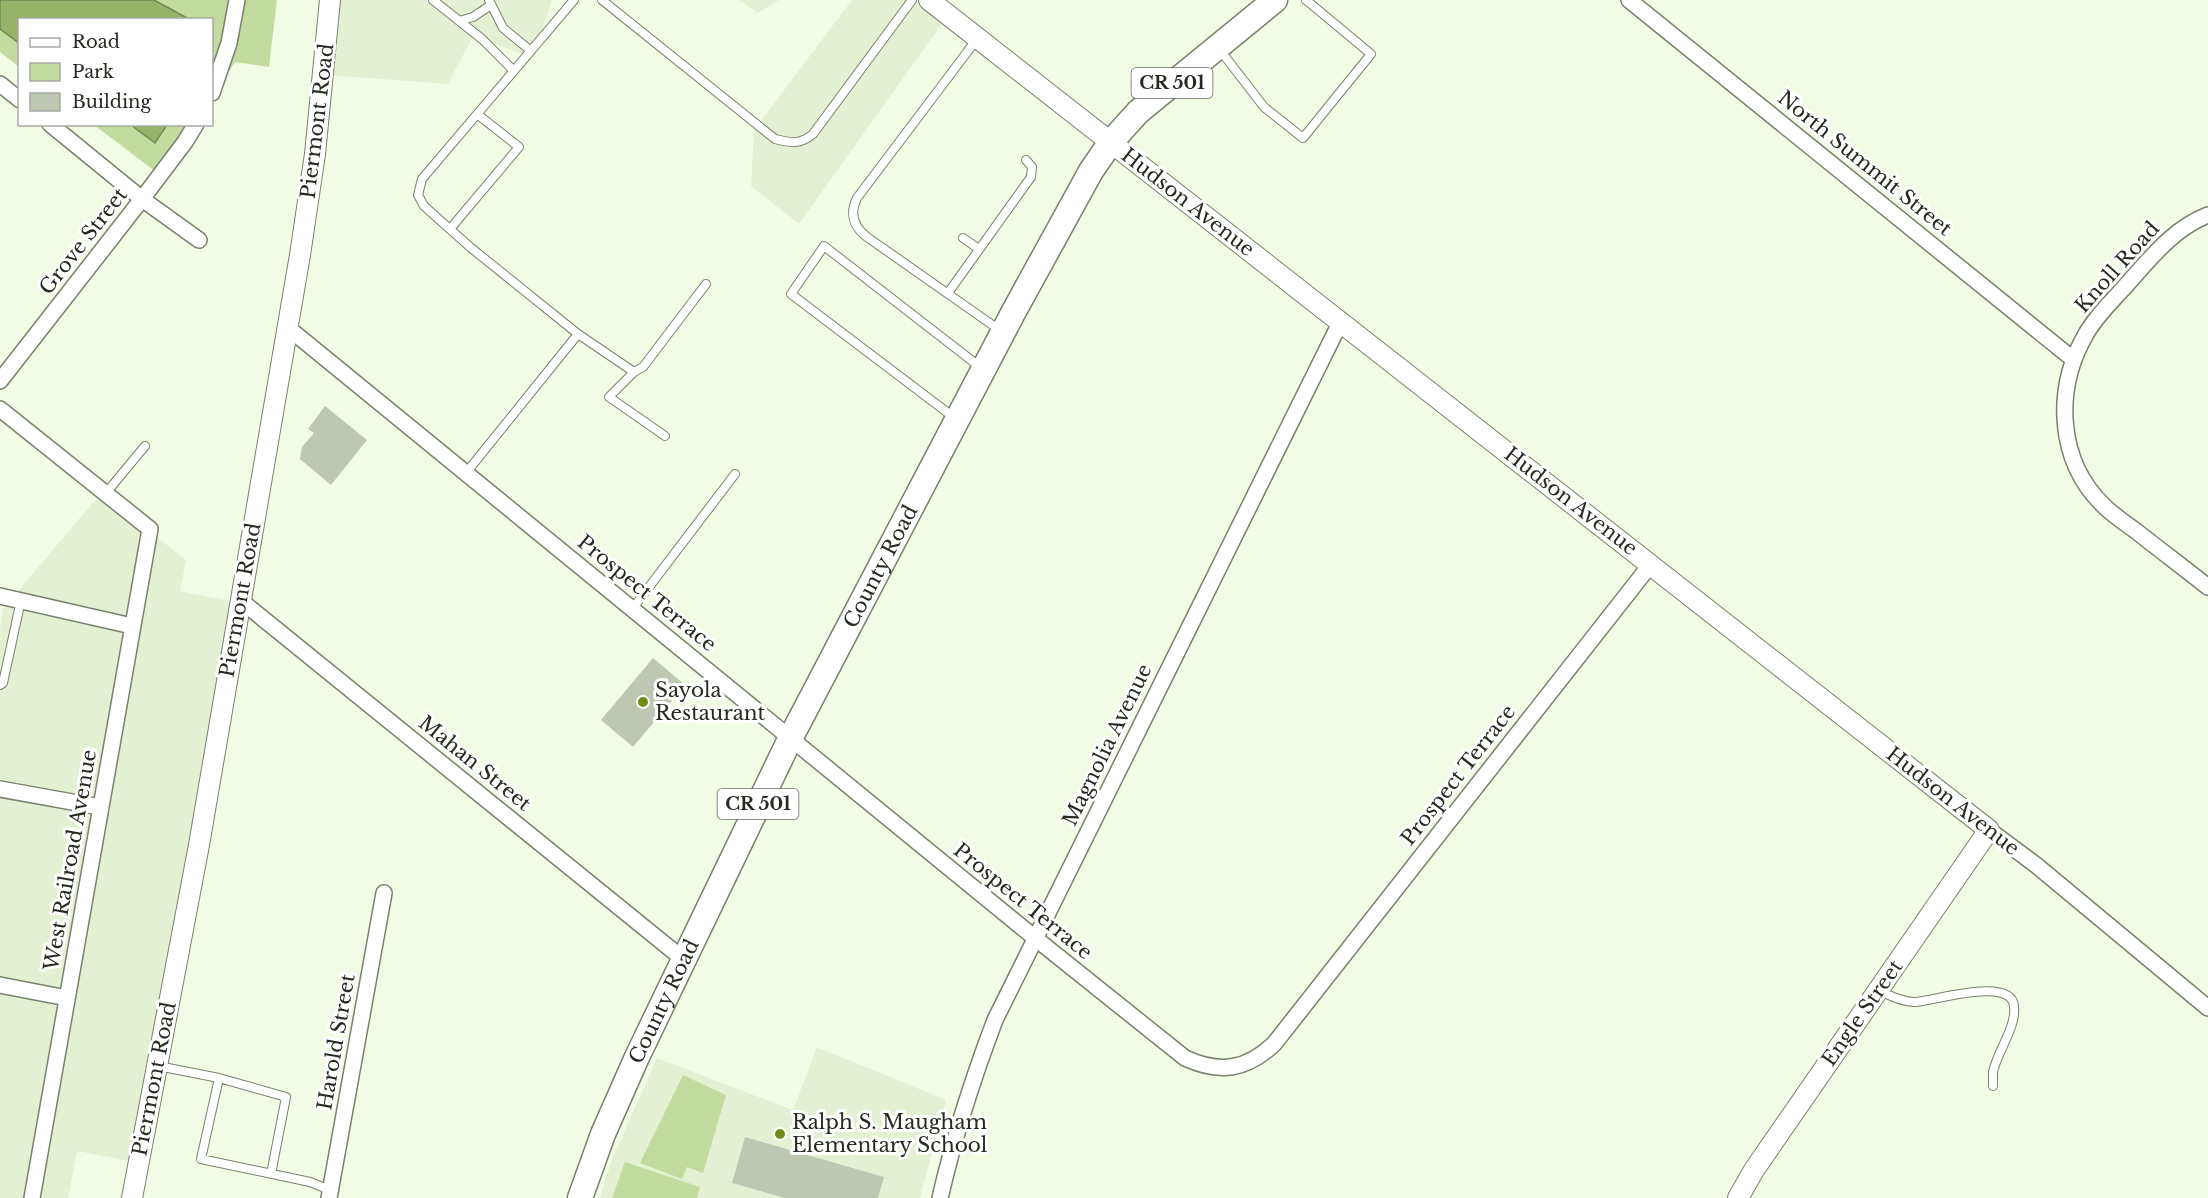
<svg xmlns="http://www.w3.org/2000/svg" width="2208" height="1198" viewBox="0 0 2208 1198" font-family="'Libre Baskerville',serif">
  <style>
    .built { fill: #e4f0d2 }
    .green { fill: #c4dba0 }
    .water { fill: #97b368; stroke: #758a53; stroke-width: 1.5 }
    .building { fill: #bec7b1 }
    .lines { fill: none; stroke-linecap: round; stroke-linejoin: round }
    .service-casing { stroke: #79816d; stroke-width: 10 }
    .minor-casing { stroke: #79816d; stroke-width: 18 }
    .tertiary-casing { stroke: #79816d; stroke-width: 22 }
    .primary-casing { stroke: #79816d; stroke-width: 27 }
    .service { stroke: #fff; stroke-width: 8 }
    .minor { stroke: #fff; stroke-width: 15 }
    .tertiary { stroke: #fff; stroke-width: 20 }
    .primary { stroke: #fff; stroke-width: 24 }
    .poi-dot { fill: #6c8e16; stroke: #fff; stroke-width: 2 }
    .labels { text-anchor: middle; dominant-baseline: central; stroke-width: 6; stroke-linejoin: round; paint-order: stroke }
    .shield { fill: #fff; stroke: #676a64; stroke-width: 1.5 }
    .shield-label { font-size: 18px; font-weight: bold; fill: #262a21 }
    .street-label { font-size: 20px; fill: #262a21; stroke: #fff }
    .poi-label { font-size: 20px; fill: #262a21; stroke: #fff; text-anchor: start }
  </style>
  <rect width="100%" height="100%" fill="#f2fce5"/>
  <path class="built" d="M335 0H552L533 58 473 36 448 84 327 75Z
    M739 0H779L758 13Z
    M852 0H923L946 18 799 224 751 186 754 130Z
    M101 493 186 560 180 591 240 603 135 1162 77 1151 68 1198H0V630L3 609Z
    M817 1047 946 1100 920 1198H600L612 1159 657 1058 793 1110Z"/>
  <path class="green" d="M0 0H277L269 67 235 62 212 97V20H20L19 67 0 52Z
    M94 125H193L160 175Z
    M683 1075 726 1095 703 1173 687 1167 682 1179 640 1163Z
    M625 1162 700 1187 697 1198H612Z"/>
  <path class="water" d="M0 0H154L189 19 20 20 19 43 0 29Z
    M131 125H167L155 143Z"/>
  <path class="building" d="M325 406 367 440 331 485 300 459 302 447 314 433 308 429Z
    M653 658 685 685 633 747 601 720Z
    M745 1137 884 1177 878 1198H785L732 1183Z"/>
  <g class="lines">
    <defs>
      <path id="service" d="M433 0 482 39 514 71
        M489 0 503 28 531 51
        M602 0 775 139C791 143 800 145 813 134L912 0
        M459 21 473 17 491 5
        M977 39 857 198C849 214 854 227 867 237L1001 331
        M1220 50 1264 107 1303 138 1371 54 1306 0
        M450 229 519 147 477 114
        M963 238 979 249
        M948 293 1031 177 1032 167 1026 160
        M578 334 634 372 643 367 706 284
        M634 372 609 397 665 436
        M956 419 791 294 824 246 980 367
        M466 473 578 334 470 247 424 206 418 195 422 179 574 0
        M106 493 145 446
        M633 608 735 474
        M0 685 3 683 21 600
        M1880 991C1890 996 1903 1002 1915 1002 1934 1001 2011 976 2014 1006 2017 1026 1997 1052 1993 1072 1993 1077 1993 1082 1993 1086
        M158 1066 219 1078 201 1159 310 1182 330 1190
        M219 1078 286 1097 271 1174"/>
      <path id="minor" d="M1629 0 2074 360
        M0 84 20 100
        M212 93 229 43 237 0
        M50 124 142 199 199 240
        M2208 215C2171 229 2146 264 2120 292 2108 305 2095 318 2086 334 2054 389 2057 461 2104 506 2113 515 2125 523 2136 531 2160 550 2184 568 2208 587
        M287 327 1035 938 1185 1058C1220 1074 1246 1070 1274 1044L1651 564
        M0 381 142 199 185 142 196 124
        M0 409 150 529 32 1198
        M0 596 132 626
        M240 600 683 959
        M0 789 100 807
        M1989 830 2036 865 2208 1008
        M0 985 67 998
        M329 1198 384 893
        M940 1198C954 1137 973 1078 995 1020L1341 321"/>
      <path id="tertiary" d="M929 0 1989 830 1754 1170 1738 1198
        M132 1198 199 845 300 255 315 154 330 0"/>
      <g id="primary">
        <path id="s1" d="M580 1198 603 1134 637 1057 791 737 1013 313 1091 171 1111 142 1138 112 1275 0"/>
      </g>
    </defs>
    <use href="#service" class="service-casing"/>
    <use href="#minor" class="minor-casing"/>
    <use href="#tertiary" class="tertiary-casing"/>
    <use href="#primary" class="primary-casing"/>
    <use href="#service" class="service"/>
    <use href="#minor" class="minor"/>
    <use href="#tertiary" class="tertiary"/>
    <use href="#primary" class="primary"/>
  </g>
  <g class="poi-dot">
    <circle cx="643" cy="702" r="6"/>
    <circle cx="780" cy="1134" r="6"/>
  </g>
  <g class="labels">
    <g class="shield">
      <rect x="1131.5" y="68" width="81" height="30" rx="4.5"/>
      <rect x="717.5" y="789" width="81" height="30" rx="4.5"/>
    </g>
    <g class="shield-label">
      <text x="1172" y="83">CR 501</text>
      <text x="758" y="804">CR 501</text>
    </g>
    <g class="street-label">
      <text transform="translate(317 121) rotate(-83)">Piermont Road</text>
      <text transform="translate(1865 163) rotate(39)">North Summit Street</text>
      <text transform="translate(1188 202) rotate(38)">Hudson Avenue</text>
      <text transform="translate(83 241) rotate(-52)">Grove Street</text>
      <text transform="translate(2117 267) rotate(-48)">Knoll Road</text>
      <text transform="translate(1571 501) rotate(38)">Hudson Avenue</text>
      <text stroke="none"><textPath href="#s1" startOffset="700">County Road</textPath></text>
      <text transform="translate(647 593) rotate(39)">Prospect Terrace</text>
      <text transform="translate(240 600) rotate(-80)">Piermont Road</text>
      <text transform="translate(1107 745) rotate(-64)">Magnolia Avenue</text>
      <text transform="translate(475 763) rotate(39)">Mahan Street</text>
      <text transform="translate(1458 775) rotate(-52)">Prospect Terrace</text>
      <text transform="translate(1953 801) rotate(38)">Hudson Avenue</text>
      <text transform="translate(70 860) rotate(-80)">West Railroad Avenue</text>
      <text transform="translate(1023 901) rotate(39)">Prospect Terrace</text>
      <text stroke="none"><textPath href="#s1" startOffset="214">County Road</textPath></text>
      <text transform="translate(1862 1013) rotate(-55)">Engle Street</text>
      <text transform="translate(336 1042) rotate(-80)">Harold Street</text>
      <text transform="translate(154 1079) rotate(-79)">Piermont Road</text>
    </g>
    <g class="poi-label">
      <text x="655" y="690">Sayola<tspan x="655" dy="23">Restaurant</tspan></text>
      <text x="792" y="1122">Ralph S. Maugham<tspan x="792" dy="23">Elementary School</tspan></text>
    </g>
  </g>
  <rect x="18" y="18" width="195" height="108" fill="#ffffff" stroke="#a8aaa6" stroke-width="1.5"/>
  <rect x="30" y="38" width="30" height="9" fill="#ffffff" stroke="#a8aaa6" stroke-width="1.5"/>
  <text x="72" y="48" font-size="18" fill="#262a21">Road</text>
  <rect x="30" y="63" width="30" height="18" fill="#c4dba0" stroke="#a8aaa6" stroke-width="1.5"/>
  <text x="72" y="78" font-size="18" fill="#262a21">Park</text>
  <rect x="30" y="93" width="30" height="18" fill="#bec7b1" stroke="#a8aaa6" stroke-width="1.5"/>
  <text x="72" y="108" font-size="18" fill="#262a21">Building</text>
</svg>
